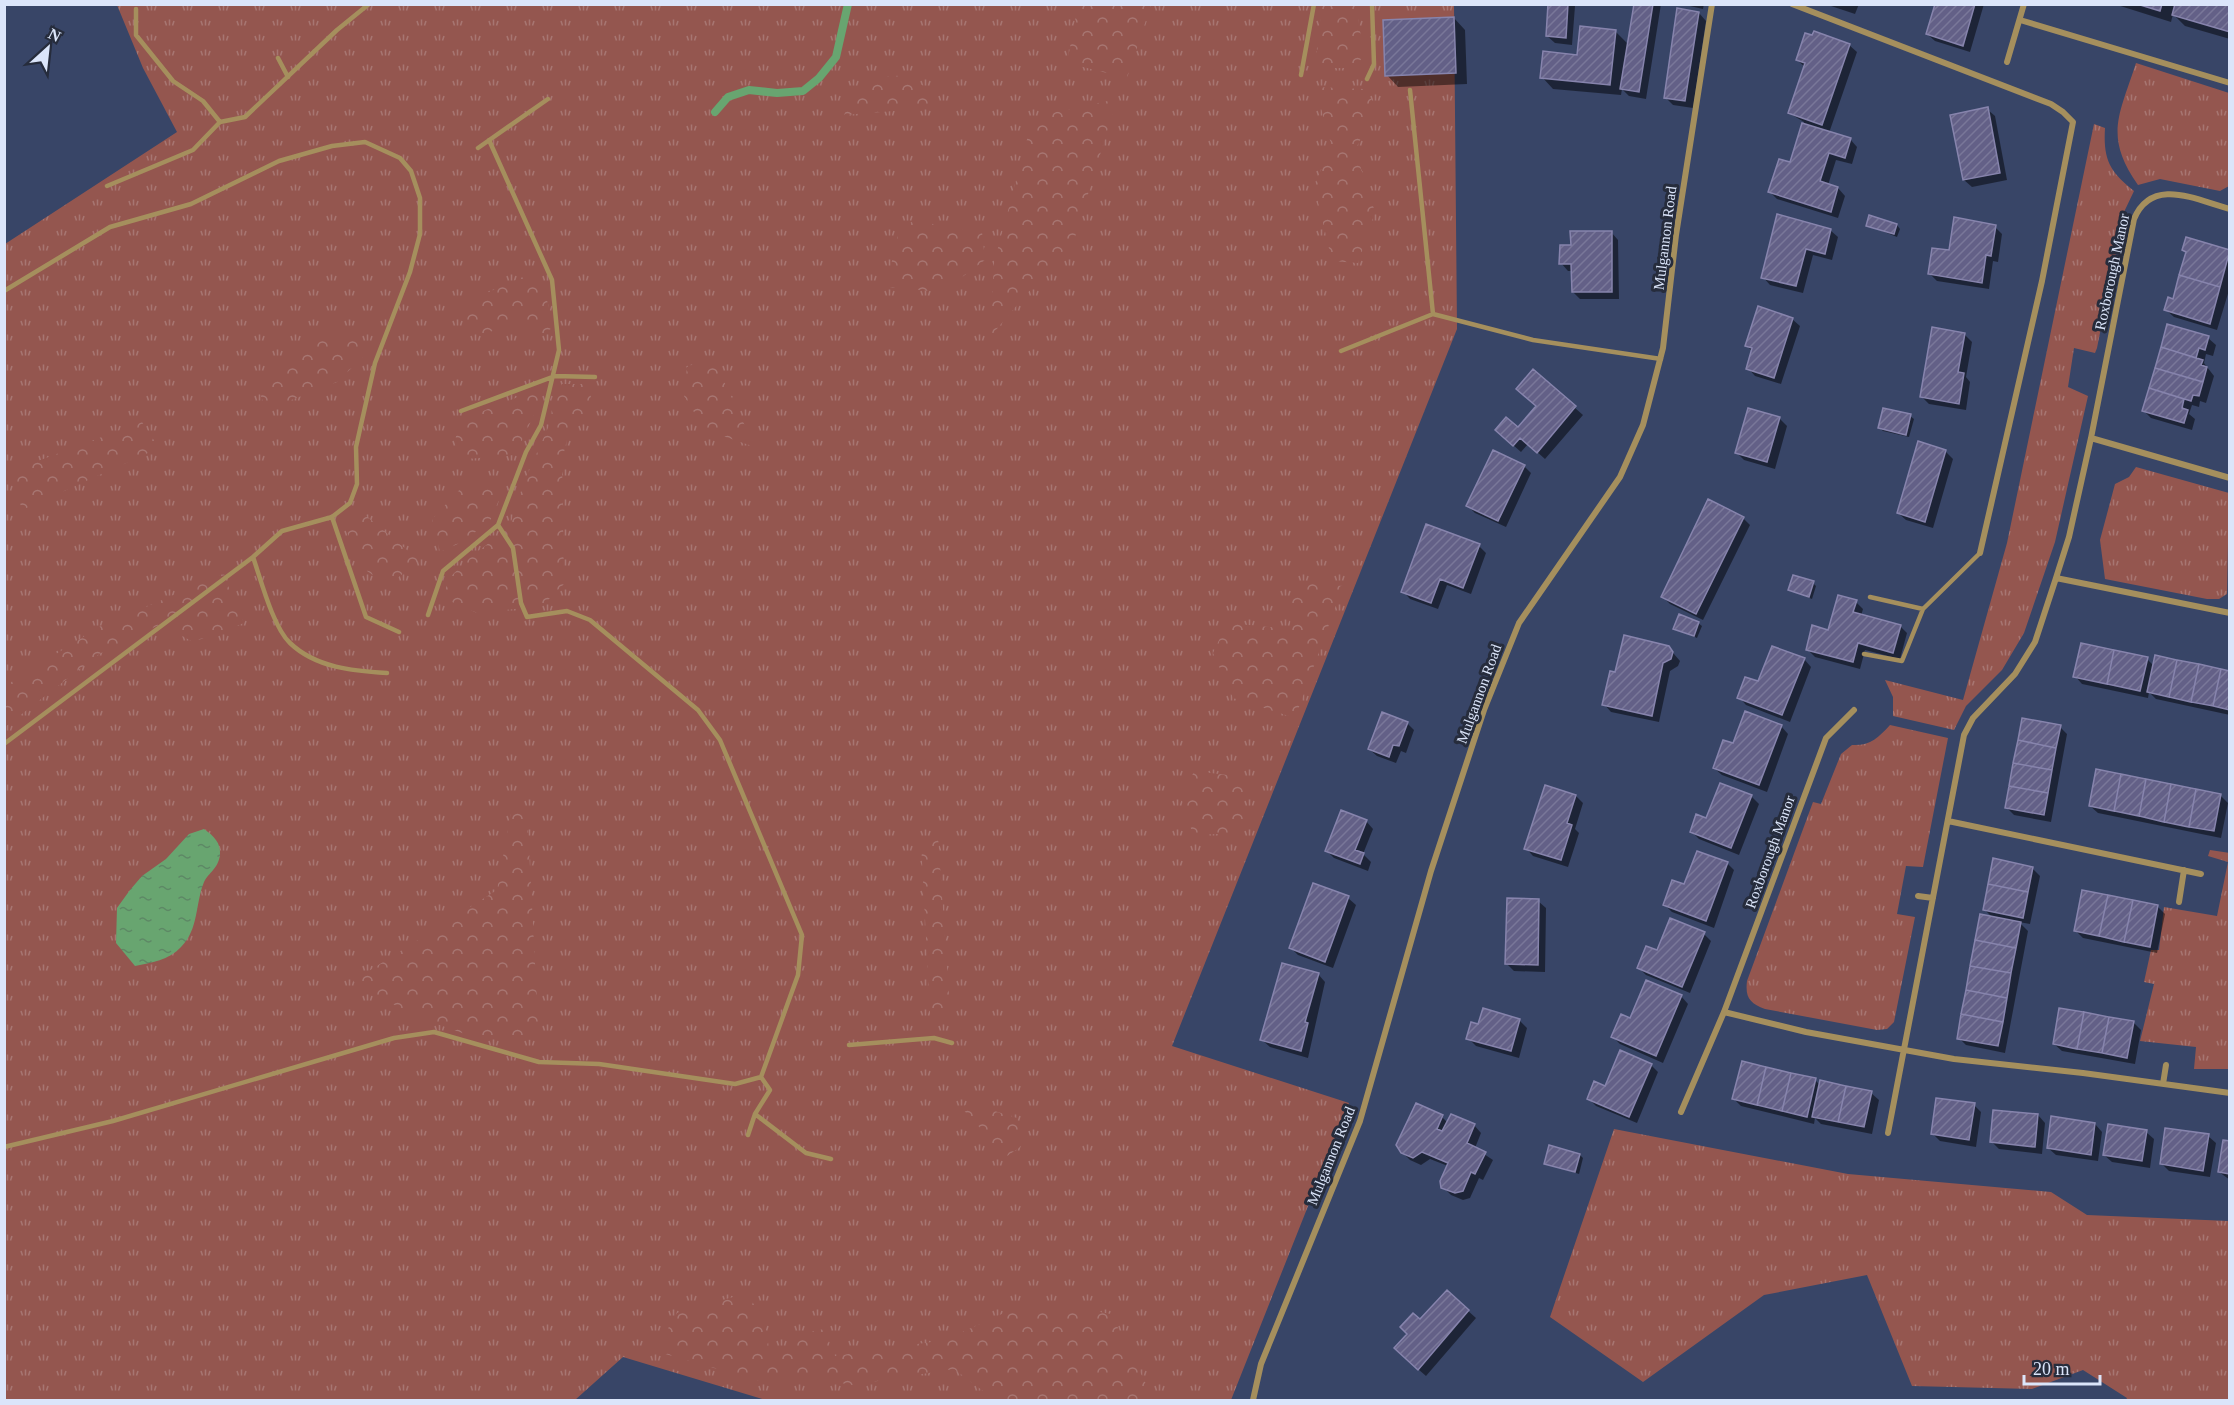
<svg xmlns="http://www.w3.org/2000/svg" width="2234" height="1405" viewBox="0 0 2234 1405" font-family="Georgia,serif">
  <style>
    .grass { fill: url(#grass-tufts) }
    .forest { fill: url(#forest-crowns) }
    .water { fill: url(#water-ripples) }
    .shadow { fill: #0007 }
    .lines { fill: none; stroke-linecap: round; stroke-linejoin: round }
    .stream { stroke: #68a570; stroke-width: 8 }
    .building { fill: url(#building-hatch); stroke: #8784ad; stroke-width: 1.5 }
    .service { stroke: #a58f5d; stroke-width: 4.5 }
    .minor { stroke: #a58f5d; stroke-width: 6 }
    .labels { text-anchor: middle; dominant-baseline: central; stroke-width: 6; stroke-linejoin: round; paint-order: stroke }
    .street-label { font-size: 15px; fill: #dbe5fa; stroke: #262c3c }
  </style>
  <defs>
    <pattern id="grass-tufts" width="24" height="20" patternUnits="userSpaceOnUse" patternTransform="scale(1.5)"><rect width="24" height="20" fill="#94564f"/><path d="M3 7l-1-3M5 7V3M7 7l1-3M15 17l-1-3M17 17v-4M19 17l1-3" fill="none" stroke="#a77672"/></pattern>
    <pattern id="forest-crowns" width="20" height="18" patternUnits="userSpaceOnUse" patternTransform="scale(1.5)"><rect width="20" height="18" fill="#94564f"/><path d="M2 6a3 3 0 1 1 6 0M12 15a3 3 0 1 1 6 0" fill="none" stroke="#a77672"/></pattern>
    <pattern id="water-ripples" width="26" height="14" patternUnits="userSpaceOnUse" patternTransform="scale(1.5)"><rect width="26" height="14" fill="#68a570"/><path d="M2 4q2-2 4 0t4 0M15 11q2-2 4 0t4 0" fill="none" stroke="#5d8865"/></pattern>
    <pattern id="building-hatch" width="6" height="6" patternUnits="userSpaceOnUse" patternTransform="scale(1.5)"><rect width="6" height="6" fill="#636087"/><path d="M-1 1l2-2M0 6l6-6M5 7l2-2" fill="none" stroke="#797799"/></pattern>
  </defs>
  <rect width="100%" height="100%" fill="#384567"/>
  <path class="grass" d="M117 5H1454L1457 329 1172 1046 1349 1103 1231 1400H766L623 1357 575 1400H5V244L177 132 143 68Z
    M2136 63 2229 93V186L2220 191 2160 179 2138 185C2104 136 2119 116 2136 63Z
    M2094 124 2105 128C2103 160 2110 172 2134 191L2124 212 2097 348 2095 353 2074 348 2068 387 2088 396 2055 542 2024 633 2002 670 1966 706 1954 730 1893 716V697L1885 680 1963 700 2007 543Z
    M2136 467 2229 493 2227 594 2219 599H2207L2105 579 2100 540 2115 484 2129 477Z
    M1890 725 1948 738 1923 867 1906 866 1897 914 1915 917 1894 1022 1887 1029 1877 1030 1765 1009C1750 1003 1745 998 1747 981L1813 802 1821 804 1841 754 1852 745C1870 746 1878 738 1890 725Z
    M2210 850 2230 853V1069H2194L2196 1047 2140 1041 2154 984 2144 982 2151 950H2159L2164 907 2217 916 2228 862 2208 856Z
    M1614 1129 1848 1174 2051 1192 2087 1215 2229 1221V1400H2126L2127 1398 2083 1370 2032 1389 1912 1386 1867 1275 1764 1295 1643 1382 1550 1317Z"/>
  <path class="forest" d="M1078 5H1151L1127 78 1067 63Z
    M1322 5H1356L1364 56 1353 68H1319L1315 65Z
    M906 75 931 91 943 107 844 115 861 79Z
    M1315 87 1364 89 1377 108 1355 150 1375 212 1358 263 1332 261 1314 185 1332 147Z
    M1117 99 1075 237 990 337 994 263 1033 117Z
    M921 216 934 225 982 232 985 260 942 292 886 287 899 230Z
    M539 270 554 327 534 339 520 323 482 334 461 315 475 298Z
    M326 333 354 335 363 357 337 382 266 410 257 385Z
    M712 356 755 447 705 430 684 396 687 367Z
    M562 384H588L594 411 568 436 562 460 564 584 542 606 477 613 443 598 449 578 473 555 509 528 524 482 551 421 552 404Z
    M533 391 542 398 515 455 466 459 455 444 458 421Z
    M142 422 159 448 22 510 11 471Z
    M483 483 502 493 490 521 462 542 440 552 432 519 465 484Z
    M364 514 419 560 388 586 360 566 343 521Z
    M223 574 244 623 193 642 161 624 99 654 5 727V686L99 627Z
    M1292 582 1343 586 1295 718 1233 698 1213 653 1227 623 1290 629Z
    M1194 771 1244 777 1243 833 1193 835 1182 800Z
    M513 802 527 810 539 1040 476 1038 412 1015 353 981 497 890Z
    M938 837 950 1010 930 1014 921 842Z
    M969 1103 1017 1118 1020 1147 1000 1161 976 1122 961 1108Z
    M747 1293 765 1323 770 1355 795 1352 792 1336 824 1329 835 1356 945 1340 1017 1307 1061 1305 1111 1314 1154 1400H995L954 1369 852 1385 806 1377 759 1381 655 1351 677 1313Z"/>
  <path class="water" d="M204 829C214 836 221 843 220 855 218 869 209 872 204 882 195 904 199 929 181 947 169 960 151 963 135 966L116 943 117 908 130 890 142 876 166 859 189 834Z"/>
  <path class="shadow" d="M1549 4 1575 6 1572 45 1555 43 1547 36Z
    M1635 4H1661L1646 99 1629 96 1622 89 1621 95 1553 89 1542 77 1615 31 1629 45Z
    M1681 4H1704L1703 9Z
    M1825 4H1859L1855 14Z
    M1984 4 1970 52 1935 41 1927 34 1936 6 1930 5Z
    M2114 4H2230V39L2185 26 2173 14 2171 22Z
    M1699 13 1706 21 1693 108 1673 105 1665 97Z
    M1454 18 1465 30 1467 84 1398 87 1387 75Z
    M1849 45 1857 52 1829 133 1850 139 1857 147 1852 164 1836 160 1828 185 1838 188 1845 196 1838 218 1777 199 1770 192 1791 164 1804 122 1789 113 1805 67 1797 60Z
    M1987 109 1995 116 2007 180 1972 187 1964 180Z
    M1867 225H1897L1900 229 1897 237Z
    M1995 227 2002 234 1998 262 1993 261 1989 289 1937 281 1930 274 1950 252Z
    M1830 230 1838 237 1832 260 1813 255 1803 293 1770 285 1763 277Z
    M1611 232 1618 240 1619 299H1580L1573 292V271H1568L1561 263 1572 247Z
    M2184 250 2230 252V287L2217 330 2174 317 2166 310 2174 301 2187 254Z
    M1792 319 1800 326 1781 384 1755 376 1748 368 1753 352 1747 346Z
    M2168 326 2208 338 2216 345 2213 356 2206 354 2204 363 2214 376 2206 403 2200 401 2199 407 2192 405 2189 414 2195 419 2192 430 2151 418 2144 411Z
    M1964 334 1972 342 1966 377 1970 382 1966 410 1929 404 1922 397Z
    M1533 371 1583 415 1545 459 1528 444 1521 452 1504 437 1518 429 1537 406Z
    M1910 416 1914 419 1909 437 1883 431 1880 428Z
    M1779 418 1787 426 1775 469 1744 460 1736 452Z
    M1945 451 1953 459 1933 528 1906 520 1898 513Z
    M1524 466 1531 473 1506 527 1475 513 1468 506Z
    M1743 518 1750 525 1703 620 1670 604 1662 596Z
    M1479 546 1486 553 1471 594 1447 585 1438 609 1410 599 1403 591Z
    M1813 583 1816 586 1812 599 1790 590Z
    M1856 602 1863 609 1861 616 1900 626 1907 633 1900 659 1865 650 1860 669 1815 657 1807 649 1829 632Z
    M1698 623 1702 626 1697 638 1675 628Z
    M1668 647 1680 661 1678 666 1670 671 1659 722 1611 712 1604 704 1617 674Z
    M1804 659 1811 667 1790 722 1746 705 1739 697Z
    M2147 659 2154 666 2230 672V715L2156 699 2149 692 2148 698 2082 684 2075 676Z
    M1407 723 1414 730 1406 753 1401 751 1396 763 1377 756 1369 749Z
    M1781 726 1788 734 1767 792 1722 775 1714 768 1733 745Z
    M2060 727 2067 734 2051 822 2014 815 2006 807Z
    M1576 796 1583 803 1575 829 1579 833 1568 867 1533 856 1526 848Z
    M1751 796 1759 804 1739 855 1699 839 1691 831Z
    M2221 796 2228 803 2221 838 2098 813 2090 806Z
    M1366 821 1373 829 1363 854 1371 862 1368 871 1334 858 1327 851Z
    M1727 863 1734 870 1714 928 1672 912 1665 905 1685 886Z
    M2032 868 2040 876 2030 924 2019 922 2028 931 2005 1053 1966 1045 1959 1038 1994 919 1984 909Z
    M1348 898 1356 905 1333 968 1298 955 1291 948Z
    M1538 901 1546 908 1545 972 1514 971 1507 964Z
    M2157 906 2165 914 2157 953 2083 938 2076 931Z
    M1704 934 1711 941 1690 993 1646 975 1639 968Z
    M1318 974 1325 982 1308 1058 1270 1047 1262 1040Z
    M1681 996 1688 1004 1663 1063 1620 1044 1613 1037Z
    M1519 1020 1527 1028 1519 1058 1476 1046 1468 1038 1479 1026Z
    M2133 1022 2141 1030 2135 1064 2062 1051 2054 1044Z
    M1651 1065 1658 1072 1637 1123 1596 1106 1588 1098Z
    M1815 1080 1820 1085 1871 1093 1879 1100 1872 1134 1821 1124 1815 1118 1814 1124 1741 1106 1734 1099Z
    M1974 1105 1981 1112 1976 1147 1940 1141 1933 1134Z
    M2038 1115 2045 1123 2042 1154 1999 1149 1992 1142Z
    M1442 1117 1448 1123 1474 1125 1481 1133 1475 1148 1493 1160 1483 1180 1479 1178 1470 1198 1463 1200 1451 1195 1443 1187 1448 1166 1430 1159 1421 1165 1410 1160 1402 1152Z
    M2095 1124 2102 1132 2098 1161 2056 1155 2048 1148Z
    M2146 1132 2154 1139 2150 1168 2112 1162 2104 1155Z
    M2208 1136 2216 1143 2210 1177 2169 1171 2161 1163Z
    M2230 1143V1180L2219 1172Z
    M1580 1155 1583 1158 1579 1174 1545 1163Z
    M1447 1292 1476 1318 1426 1376 1403 1356 1420 1321Z"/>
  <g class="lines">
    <path class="stream" d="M715 112 728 97 749 90 777 93 803 91 819 78 836 57 848 4"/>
  </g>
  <path class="building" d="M1548 4H1568L1566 38 1546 36Z
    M1634 4H1653L1639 92 1620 89Z
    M1935 4H1975L1963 46 1926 34Z
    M2137 4H2162L2160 11Z
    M2175 4H2230V32L2172 15Z
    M1677 8 1699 12 1685 101 1664 98Z
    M1454 17 1456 73 1385 76 1383 20Z
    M1580 26 1616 30 1610 85 1540 78 1543 51 1577 55Z
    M1814 31 1850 44 1822 125 1788 113 1805 63 1796 60 1805 33 1812 35Z
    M1988 107 2000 173 1963 180 1950 115Z
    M1802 123 1851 138 1845 158 1829 153 1820 181 1838 187 1831 212 1768 192 1779 159 1790 162Z
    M1777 214 1831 229 1825 254 1806 249 1796 286 1761 278Z
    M1869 215 1897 224 1894 234 1866 226Z
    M1954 217 1996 225 1991 256 1986 255 1982 283 1928 274 1932 248 1949 250Z
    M1570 231H1612V292H1572L1571 264H1559L1560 245H1571Z
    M2186 237 2230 250 2220 287 2179 275 2186 252 2182 250Z
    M2179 275 2220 287 2210 324 2164 310 2168 297 2173 299Z
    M1758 306 1793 318 1774 378 1746 369 1752 348 1745 346Z
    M2167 324 2209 336 2205 350 2199 348 2196 358 2161 347Z
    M1932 327 1965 333 1958 372 1964 373 1959 404 1920 397Z
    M2161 347 2203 360 2201 365 2207 367 2203 382 2155 368Z
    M2155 368 2203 382 2199 396 2193 395 2191 401 2149 388Z
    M1533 369 1576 406 1537 453 1520 438 1513 446 1495 430 1506 417 1518 427 1536 406 1516 389Z
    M2149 388 2184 399 2182 408 2188 410 2184 423 2142 411Z
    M1748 408 1780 417 1767 462 1735 453Z
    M1883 408 1911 414 1906 435 1878 428Z
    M1918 441 1946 450 1925 522 1897 513Z
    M1493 450 1525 465 1498 521 1466 506Z
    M1708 499 1744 517 1696 614 1661 597Z
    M1426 524 1480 544 1463 588 1440 579 1431 603 1401 592Z
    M1793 575 1814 581 1809 597 1788 590Z
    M1838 595 1857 600 1853 612 1901 625 1893 653 1858 643 1853 662 1806 650 1812 625 1828 630Z
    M1679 614 1699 622 1694 636 1673 629Z
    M1624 635 1669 646 1673 652 1671 659 1663 663 1652 716 1602 705 1610 671 1615 672Z
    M2081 643 2114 650 2107 684 2073 677Z
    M1772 646 1805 658 1782 715 1737 698 1745 677 1758 681Z
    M2114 650 2148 657 2140 691 2107 684Z
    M2155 655 2177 660 2169 697 2147 692Z
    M2177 660 2199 664 2191 702 2169 697Z
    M2199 664 2221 669 2213 706 2191 702Z
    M2221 669 2230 671V710L2213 706Z
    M1745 711 1782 725 1759 785 1713 768 1723 740 1733 743Z
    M1382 712 1408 722 1399 746 1393 745 1389 757 1368 749Z
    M2022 718 2061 725 2056 748 2018 740Z
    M2018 740 2056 748 2052 770 2013 763Z
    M2013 763 2052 770 2048 793 2009 786Z
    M2096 769 2121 774 2114 811 2089 806Z
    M2121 774 2146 779 2139 816 2114 811Z
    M2146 779 2171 784 2164 822 2139 816Z
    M1720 783 1752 795 1731 848 1690 832 1696 814 1706 818Z
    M2171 784 2196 789 2189 827 2164 822Z
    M1545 785 1576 795 1567 823 1572 825 1561 860 1524 849Z
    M2009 786 2048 793 2044 815 2005 808Z
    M2196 789 2221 794 2214 831 2189 827Z
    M1341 810 1367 820 1355 850 1364 853 1360 864 1325 851Z
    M1697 851 1728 862 1706 921 1663 905 1672 880 1684 884Z
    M1993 858 2033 867 2028 892 1988 884Z
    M1313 883 1349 896 1325 962 1289 948Z
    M1988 884 2028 892 2023 918 1983 910Z
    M2082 890 2108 895 2099 936 2074 931Z
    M2108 895 2133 900 2124 942 2099 936Z
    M1507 898 1539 899 1538 965 1505 964Z
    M2133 900 2158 905 2150 947 2124 942Z
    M1980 914 2021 922 2016 948 1975 940Z
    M1670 918 1705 932 1682 987 1637 968 1646 946 1657 950Z
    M1975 940 2016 948 2011 973 1970 966Z
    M1282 963 1319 973 1305 1022 1308 1023 1301 1051 1260 1040Z
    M1970 966 2011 973 2007 998 1966 990Z
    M1646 980 1682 995 1656 1056 1611 1037 1621 1014 1630 1018Z
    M1966 990 2007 998 2003 1022 1961 1014Z
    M1483 1008 1520 1019 1511 1051 1466 1039 1471 1022 1478 1024Z
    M2059 1008 2084 1012 2077 1049 2053 1044Z
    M2084 1012 2109 1017 2102 1053 2077 1049Z
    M1961 1014 2003 1022 1998 1046 1957 1039Z
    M2109 1017 2134 1021 2127 1058 2102 1053Z
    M1620 1050 1652 1064 1629 1117 1587 1099 1594 1081 1605 1086Z
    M1742 1061 1766 1067 1757 1105 1732 1099Z
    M1766 1067 1791 1073 1782 1111 1757 1105Z
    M1791 1073 1816 1078 1807 1117 1782 1111Z
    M1820 1080 1846 1086 1838 1122 1812 1117Z
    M1846 1086 1872 1091 1864 1127 1838 1122Z
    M1936 1098 1975 1103 1969 1140 1931 1134Z
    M1416 1103 1443 1115 1437 1129 1442 1131 1451 1114 1475 1124 1467 1143 1486 1152 1475 1174 1471 1172 1463 1191 1455 1193 1441 1188 1440 1181 1448 1163 1422 1152 1413 1158 1401 1153 1396 1145Z
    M1993 1110 2038 1114 2035 1147 1990 1142Z
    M2051 1116 2095 1123 2091 1155 2047 1148Z
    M2108 1124 2147 1130 2142 1161 2103 1155Z
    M2165 1128 2209 1134 2203 1171 2160 1164Z
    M2223 1140 2230 1141V1174L2218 1172Z
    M1549 1145 1580 1154 1575 1172 1544 1164Z
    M1447 1290 1469 1310 1418 1370 1394 1348 1407 1334 1400 1327 1413 1313 1420 1319Z"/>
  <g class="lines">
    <path class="service" d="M136 9V35L173 81 203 101 220 122
      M278 58 288 77
      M1301 75 1314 4
      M1367 79 1374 64 1372 4
      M478 148 548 99
      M107 186 193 150 220 122 245 117 337 30 369 4
      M4 291 110 227 191 204 279 161 332 146 365 142 400 158 411 171 420 198V234L410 272 375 363 356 447 357 484 350 503 332 517 282 531 253 557C261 580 273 627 290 643 316 668 354 671 387 673
      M1433 314 1533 340 1661 359
      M1341 351 1433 314 1410 90
      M461 411 555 376 595 377
      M332 517 366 617 399 632
      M1870 597 1923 609 1980 553
      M428 615 443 571 498 525 526 452 541 425 559 350 552 280 489 140
      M1864 654 1902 661 1923 609
      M4 744 253 557
      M849 1045 934 1038 952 1043
      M755 1114 806 1153 831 1159
      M748 1135 755 1114 770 1090 761 1077
      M4 1147 113 1121 394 1038 434 1032 539 1062 599 1064 735 1084 761 1077 798 975 802 935 720 740 698 710 590 620 567 611 527 617 521 603 513 548 498 525"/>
    <path class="minor" d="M1792 4 2051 104 2063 112 2073 122 2042 281 1980 553
      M2020 20 2230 83
      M2007 62 2024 4
      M2091 438 2230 478
      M2056 578 2230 613
      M1948 821 2201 874
      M1918 896 1933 898
      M2179 902 2184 870
      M1724 1012 1806 1032 1954 1059 2083 1073 2230 1093
      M2163 1084 2166 1065
      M1681 1112 1724 1012 1826 738 1854 710
      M1888 1133 1964 735 1973 718 2015 674 2035 642 2056 578 2069 537 2091 438 2134 219C2152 176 2196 200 2230 209
      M1253 1400 1261 1364 1360 1121 1431 871 1484 710 1519 623 1620 477 1643 425 1663 348 1676 235 1712 4"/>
  </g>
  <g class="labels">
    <g class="street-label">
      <text transform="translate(1665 238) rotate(-83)">Mulgannon Road</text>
      <text transform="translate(2112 272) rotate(-78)">Roxborough Manor</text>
      <text transform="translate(1479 694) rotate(-70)">Mulgannon Road</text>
      <text transform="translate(1770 852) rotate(-70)">Roxborough Manor</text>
      <text transform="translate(1331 1156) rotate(-68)">Mulgannon Road</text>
    </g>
  </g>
  <rect width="2234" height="1405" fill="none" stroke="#dbe5fa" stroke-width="12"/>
  <g transform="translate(48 48) rotate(27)" stroke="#262c3c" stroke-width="4.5" paint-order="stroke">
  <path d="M0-4.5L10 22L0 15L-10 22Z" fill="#dbe5fa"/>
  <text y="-9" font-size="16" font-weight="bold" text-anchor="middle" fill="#dbe5fa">N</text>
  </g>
  <path d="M2024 1375v9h76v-9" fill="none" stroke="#dbe5fa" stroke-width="3"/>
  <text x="2033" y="1375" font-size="18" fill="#dbe5fa" stroke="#262c3c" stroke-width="4.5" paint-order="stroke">20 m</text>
</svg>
